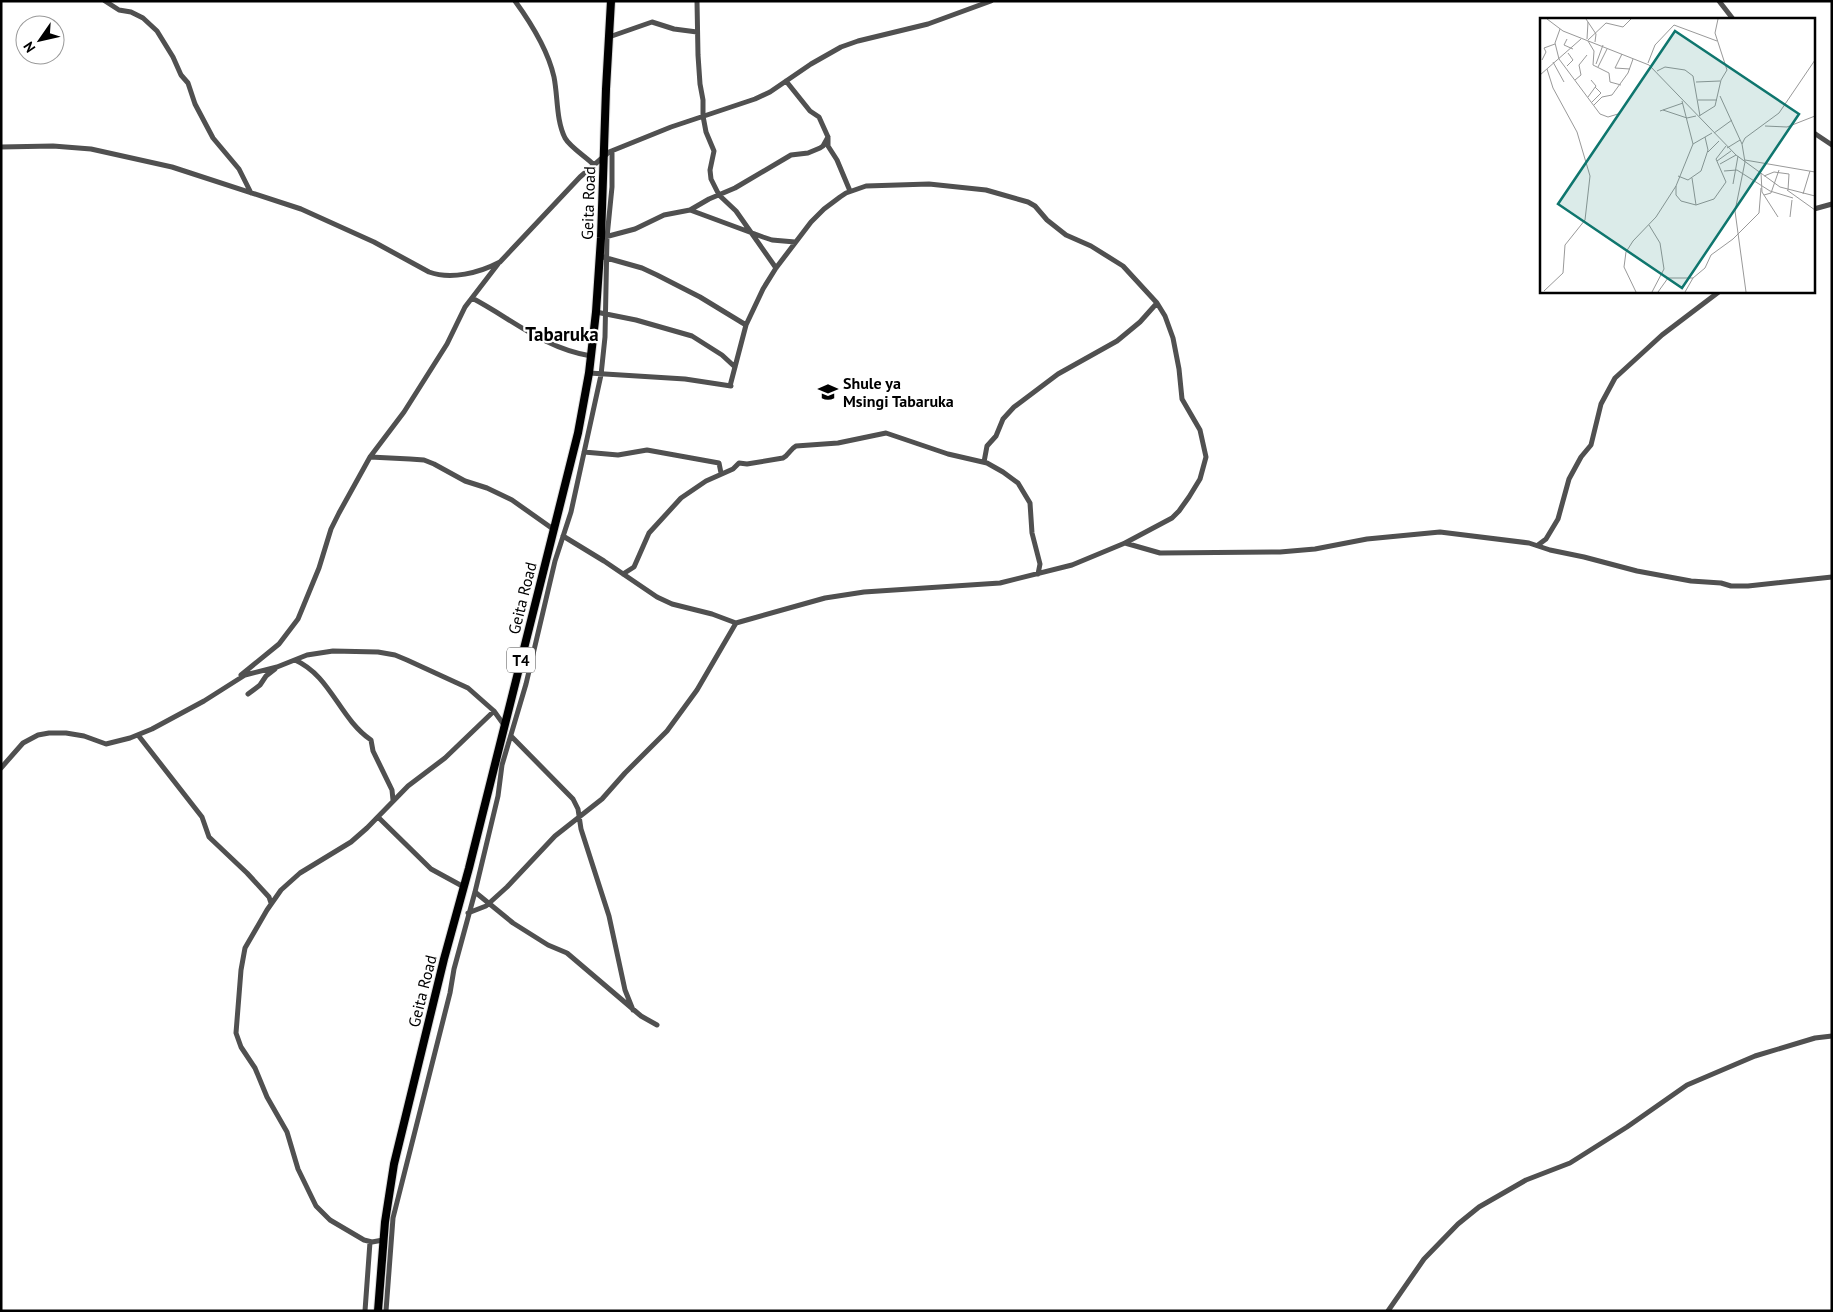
<svg xmlns="http://www.w3.org/2000/svg" width="1833" height="1312" viewBox="0 0 1833 1312" font-family="'PT Sans',sans-serif">
  <style>
    .lines { fill: none; stroke-linecap: round; stroke-linejoin: round }
    .trunk-casing { stroke: #dbdbdb; stroke-width: 10 }
    .minor { stroke: #505050; stroke-width: 5 }
    .trunk { stroke: #000; stroke-width: 8 }
    .labels { text-anchor: middle; dominant-baseline: central; stroke-width: 4.5; stroke-linejoin: round; paint-order: stroke }
    .shield { fill: #fff; stroke: #4c4c4c; stroke-width: 1 }
    .shield-label { font-size: 15px; font-weight: bold; fill: #000 }
    .street-label { font-size: 16px; fill: #000; stroke: #fff }
    .poi-label { font-size: 16px; font-weight: bold; fill: #000; stroke: #fff; text-anchor: start }
    .quarter-label { font-size: 19px; font-weight: bold; fill: #000; stroke: #fff }
    .inset-road { fill: none; stroke: #999; stroke-width: 1 }
    .view { fill: #0f766e; fill-opacity: 0.15; stroke: #0f766e; stroke-width: 2.5 }
    .inset-edge { fill: none; stroke: #000; stroke-width: 2.5 }
  </style>
  <rect width="100%" height="100%" fill="#fff"/>
  <g class="lines">
    <defs>
      <path id="trunk" d="M378 1311 385 1222 394 1164 444 959 469 868 578 433 589 373 596 312 601 238 606 89 611 1"/>
    </defs>
    <use href="#trunk" class="trunk-casing"/>
    <path class="minor" d="M105 1 119 10 131 12 143 18 157 31 173 57 181 75 188 83 195 104 213 138 239 169 251 193
      M515 1C531 23 548 50 554 77 558 97 556 120 565 138 570 147 586 157 593 164
      M697 1 698 55 700 84 703 100V116L706 132 714 151 710 170 711 179 719 195 736 211 776 268
      M1719 1 1733 19
      M609 37 652 22 674 29 697 32
      M786 81 810 111 819 117 828 137V146L837 160 850 191
      M1814 133 1832 145
      M1 147 53 146 91 149 172 167 301 209 374 242 429 272C451 280 479 273 500 262L580 177 609 152 671 127 755 99 770 92 811 64 841 47 858 41 928 24 991 1
      M1814 209 1832 204
      M690 210 763 237 772 240 795 242
      M605 237 635 229 664 215 690 210 709 199 735 188 791 155 808 153 820 148 823 146 828 137
      M603 257 642 268 657 275 700 297 746 325
      M472 298C512 319 545 349 591 356
      M596 312 636 320 692 336 722 355 735 367
      M589 373 685 379 731 386
      M730 386 746 325 763 289 776 268 811 222 824 209 840 197 846 193 866 186 929 184 986 190 1028 202 1035 206 1047 220 1066 235 1091 246 1123 266 1157 303 1165 316 1173 338 1179 369 1182 399 1200 430 1206 457 1200 479 1189 497 1179 511 1172 518 1125 543
      M584 452 618 455 647 450 719 463 721 473
      M370 457 410 459 424 460 434 464 465 481 487 488 512 500 553 529
      M984 462 987 446 996 436 1003 419 1014 407 1058 374 1117 341 1140 322 1157 303
      M563 536 604 561 657 597 672 604 712 614 736 623 825 598 864 592 1000 583 1072 565 1125 543 1160 553 1280 552 1315 549 1367 539 1440 532 1529 543 1550 550 1584 557 1637 571 1691 581 1721 583 1731 586H1748L1832 577
      M1538 545 1546 539 1558 519 1569 479 1581 457 1591 445 1601 404 1615 378 1662 335 1720 291
      M623 574 634 567 649 533 681 498 706 481 733 469 739 463 747 464 783 458C789 455 790 449 796 446L838 443 886 433 948 454 987 463 1003 472 1018 483 1030 503 1032 533 1040 564 1038 574
      M295 660C331 676 339 718 371 740L373 751 392 790 393 800
      M241 675 279 644 298 619 319 568 331 529 339 513 370 457 404 412 447 344 465 307 498 264
      M248 694 260 685 266 676 275 669
      M138 735 202 817 209 837 247 873 269 897 271 903
      M511 736 573 799 578 809 581 829 609 916 625 990 633 1010
      M1 768 23 743 38 735 49 733H66L84 736 106 744 130 738 152 729 204 701 245 675 277 667 307 655 333 651 378 652 395 655 407 660 468 688 494 711 504 725
      M379 818 431 869 464 887
      M475 892 513 923 548 945 567 953 641 1016 657 1025
      M468 913 486 906 507 887 555 836 602 799 625 773 667 731 697 690 736 623
      M383 1240 372 1242 364 1240 330 1220 316 1206 298 1169 287 1132 267 1097 255 1068 241 1047 236 1033 241 970 245 948 267 910 281 890 300 873 351 842 367 828 408 786 445 758 494 711
      M365 1311 370 1242
      M386 1311 393 1218 450 993 454 969 475 892 498 796 502 765 526 684 555 561 571 512 601 375 605 337 607 237 612 187V151
      M1388 1311 1424 1259 1458 1224 1479 1207 1526 1180 1570 1163 1627 1127 1687 1085 1755 1056 1815 1038 1832 1036"/>
    <use href="#trunk" class="trunk"/>
  </g>
  <defs>
    <symbol id="school-bare" viewBox="-9 -9 18 18"><path d="M0-5L7-2L0 1L-7-2ZM-4 1L0 2.5L4 1V4Q0 6-4 4Z" fill="#000" stroke="#fff" stroke-width="2.5" paint-order="stroke"/></symbol>
  </defs>
  <g fill-rule="evenodd">
    <use href="#school-bare" x="814" y="378" width="28" height="28"/>
  </g>
  <g class="labels">
    <rect class="shield" x="507" y="647.5" width="28" height="25" rx="4"/>
    <g class="shield-label">
      <text x="521" y="660">T4</text>
    </g>
    <g class="street-label">
      <text transform="translate(588 203) rotate(-88)">Geita Road</text>
      <text transform="translate(522 598) rotate(-76)">Geita Road</text>
      <text transform="translate(422 991) rotate(-76)">Geita Road</text>
    </g>
    <g class="poi-label">
      <text x="843" y="383">Shule ya<tspan x="843" dy="18">Msingi Tabaruka</tspan></text>
    </g>
    <g class="quarter-label">
      <text x="562" y="334">Tabaruka</text>
    </g>
  </g>
  <g transform="translate(1540 18)">
    <rect width="275" height="275" fill="#fff"/>
    <path class="inset-road" d="M7 1 23 13 109 47 196 137 240 169 275 178M46 1 56 16 55 24M20 11 15 25 19 41 60 96 68 99 78 96M27 21 24 27 33 31M47 21 48 4M48 22 66 5 83 9 91 1M48 23 54 33 53 47 69 55 70 64 81 67M82 36 75 50 90 51M2 42 6 34 4 30 15 26M13 44 24 64M108 45 115 27 134 7 177 23M56 46 63 27M27 48 33 42 28 35M58 49 67 31M117 53 125 49 145 52 153 58 160 98M0 57 41 21M35 62 41 57 39 47 47 37M156 64 180 63M180 78 202 126M48 79 56 68 51 62M158 82H177M142 83 153 126M52 84 61 75 55 69M54 87 62 79 72 77 88 55 93 41M123 92 147 100 156 98M120 93 143 85M159 98 175 88 181 62 187 52 175 15 178 1M225 108 247 109 275 98M174 115 192 102M187 130 200 122M168 134 179 123M205 142 275 154M177 143 191 133M180 146 196 137M184 153 197 152 230 173 253 180M221 155 222 174 238 199M138 158 148 162 161 153 168 132 165 119M224 158 234 154 249 156 248 172M152 160 156 187M193 166 198 138M136 168V177L141 183 156 187 174 181 186 164 176 141 186 128M247 172 275 192M263 176 270 153M224 177 231 175 239 152M250 199 252 182M109 207 120 225 124 251 112 274M4 273 23 255 25 227 45 202 50 158 37 114 13 70 7 51M96 274 84 249 86 234 93 223 116 199 136 168 153 126 172 115M118 274 128 260H153M145 274 153 260 165 250 171 237 193 221 219 195 221 170M206 274 195 193 205 144 202 126 205 120 239 95 275 42"/>
    <path class="view" d="M135 13 259 96 142 270 18 186Z"/>
    <rect width="275" height="275" class="inset-edge"/>
  </g>
  <rect width="1833" height="1312" fill="none" stroke="#000000" stroke-width="5"/>
  <g transform="translate(40 40) rotate(236)"><circle r="24" fill="#ffffff" stroke="#999999"/>
  <path d="M0-4L9 19L0 12L-9 19Z" fill="#000000"/>
  <text y="-8" font-size="14" font-weight="bold" text-anchor="middle" fill="#000000">N</text>
  </g>
</svg>
